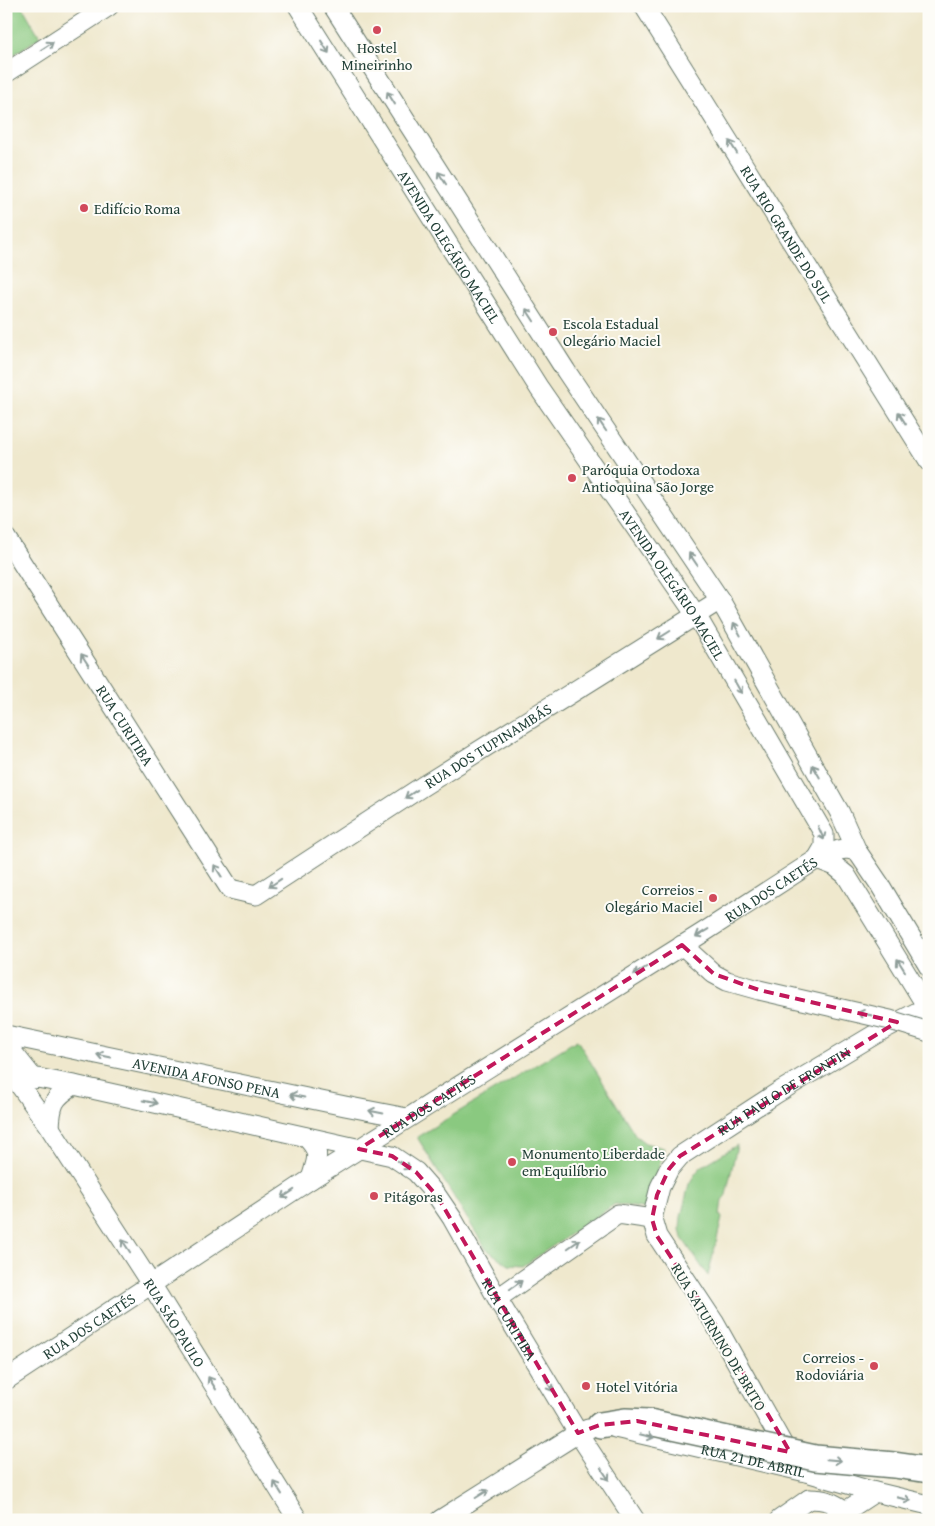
<svg xmlns="http://www.w3.org/2000/svg" width="935" height="1526" viewBox="0 0 935 1526" font-family="'Gentium Book Plus',serif">
  <style>
    .green { fill: #8ac980; stroke: #54835a }
    .lines { fill: none; stroke-linecap: round; stroke-linejoin: round }
    .secondary-casing { stroke: #68796a; stroke-width: 21 }
    .highway-casing { stroke: #68796a; stroke-width: 28 }
    .secondary { stroke: #fff; stroke-width: 19 }
    .highway { stroke: #fff; stroke-width: 25 }
    .secondary-bridge-casing { stroke: #68796a; stroke-width: 21; stroke-linecap: butt }
    .highway-bridge-casing { stroke: #68796a; stroke-width: 28; stroke-linecap: butt }
    .secondary-bridge { stroke: #fff; stroke-width: 19 }
    .highway-bridge { stroke: #fff; stroke-width: 25 }
    .oneway { stroke: #8f9e9a }
    .marked { fill: none; stroke: #c2185b; stroke-width: 4; stroke-dasharray: 10 6; stroke-linejoin: round }
    .poi-dot { fill: #d1495b; stroke: #fdfcf7; stroke-width: 2 }
    .labels { text-anchor: middle; dominant-baseline: central; stroke-width: 4; stroke-linejoin: round; paint-order: stroke }
    .poi-label { font-size: 15px; fill: #1f3d34; stroke: #fdfcf7; text-anchor: start }
    .street-label { font-size: 15px; fill: #1f3d34; stroke: #fdfcf7 }
  </style>
  <rect width="100%" height="100%" fill="#fdfcf7"/>
  <filter id="ink" filterUnits="userSpaceOnUse"><feTurbulence type="fractalNoise" baseFrequency=".02" numOctaves="2"/><feDisplacementMap in="SourceGraphic" scale="10" xChannelSelector="R" yChannelSelector="G"/><feConvolveMatrix kernelMatrix="1 2 1 2 8 2 1 2 1" color-interpolation-filters="sRGB"/></filter>
  <filter id="wash" filterUnits="userSpaceOnUse"><feTurbulence type="fractalNoise" baseFrequency=".0096" numOctaves="4" result="noise"/><feDisplacementMap in="SourceGraphic" scale="20" xChannelSelector="R" yChannelSelector="G"/><feGaussianBlur stdDeviation="1.12" result="paint"/><feColorMatrix in="noise" values="0 0 0 0 0 0 0 0 0 0 0 0 0 0 0 0 0 1.4 0 .05"/><feComposite in="paint" operator="in"/></filter>
  <g filter="url(#wash)">
    <rect width="100%" height="100%" fill="#efe8cd"/>
    <path class="green" d="M6 6H22L40 37 7 59Z
      M577 1040 636 1136 645 1143 664 1148 648 1209 615 1204 523 1266 509 1265 486 1249 417 1137Z
      M737 1145 726 1195 722 1200 720 1215 722 1218 708 1276 682 1238 680 1229 681 1217 689 1184 695 1174 701 1167Z"/>
  </g>
  <g filter="url(#ink)">
    <g class="lines">
      <defs>
        <g id="secondary">
          <path id="s1" d="M298 6 539 388 696 615 824 834V847L817 859"/>
          <path d="M333 6 566 371 720 600 840 813 857 851 880 885 929 967"/>
          <path id="s2" d="M644 6 929 461"/>
          <path d="M6 73 109 6"/>
          <path id="s3" d="M6 538 230 889 256 895 423 786 720 600"/>
          <path d="M817 859 835 866 846 875 927 1007"/>
          <path d="M682 945 714 974 727 981 759 990"/>
          <path id="s4" d="M6 1035 345 1106 407 1118"/>
          <path d="M6 1044 34 1079"/>
          <path id="s5" d="M9 1070 50 1128 151 1284 298 1520"/>
          <path id="s6" d="M6 1072 74 1085 392 1156 416 1172 437 1196 452 1218 501 1305 578 1433 635 1520"/>
          <path d="M50 1128C51 1104 53 1098 74 1085"/>
          <path d="M306 1137C322 1153 317 1158 311 1179"/>
          <path d="M498 1298 618 1214 652 1219"/>
          <path id="s7" d="M6 1380 311 1179 704 932 817 859 839 850 846 849 857 851"/>
          <path id="s8" d="M615 1428 806 1472 875 1492 929 1505"/>
          <path id="s9" d="M806 1472 783 1445 714 1322 657 1236 652 1219 660 1187 669 1169 680 1156 777 1093 884 1029 929 1006"/>
          <path d="M809 1499C826 1499 832 1502 846 1511"/>
          <path d="M440 1520 578 1433 588 1429"/>
          <path d="M779 1520 809 1499"/>
          <path d="M832 1520 875 1492"/>
        </g>
        <path id="highway" d="M600 1425 625 1421 649 1422"/>
      </defs>
      <use href="#secondary" class="secondary-casing"/>
      <use href="#highway" class="highway-casing"/>
      <use href="#secondary" class="secondary"/>
      <use href="#highway" class="highway"/>
      <defs>
        <path id="secondary-bridge" d="M759 990 890 1020 929 1032"/>
        <path id="highway-bridge" d="M649 1422 815 1458 894 1465 929 1470"/>
      </defs>
      <use href="#secondary-bridge" class="secondary-bridge-casing"/>
      <use href="#highway-bridge" class="highway-bridge-casing"/>
      <use href="#secondary-bridge" class="secondary-bridge"/>
      <use href="#highway-bridge" class="highway-bridge"/>
    </g>
    <defs><path id="oneway-shaft" d="M-6 0H5M1.5-3L5.5 0L1.5 3" fill="none" stroke-width="1.6" stroke-linecap="round" stroke-linejoin="round" transform="scale(1.25)"/></defs>
    <g class="oneway">
      <use href="#oneway-shaft" transform="translate(47 46) rotate(-33)"/>
      <use href="#oneway-shaft" transform="translate(325 47) rotate(58)"/>
      <use href="#oneway-shaft" transform="translate(391 98) rotate(-122)"/>
      <use href="#oneway-shaft" transform="translate(733 147) rotate(-122)"/>
      <use href="#oneway-shaft" transform="translate(442 178) rotate(-123)"/>
      <use href="#oneway-shaft" transform="translate(530 315) rotate(-123)"/>
      <use href="#oneway-shaft" transform="translate(902 418) rotate(-122)"/>
      <use href="#oneway-shaft" transform="translate(602 425) rotate(-124)"/>
      <use href="#oneway-shaft" transform="translate(693 559) rotate(-124)"/>
      <use href="#oneway-shaft" transform="translate(737 629) rotate(-119)"/>
      <use href="#oneway-shaft" transform="translate(664 635) rotate(148)"/>
      <use href="#oneway-shaft" transform="translate(85 660) rotate(-123)"/>
      <use href="#oneway-shaft" transform="translate(738 687) rotate(60)"/>
      <use href="#oneway-shaft" transform="translate(816 771) rotate(-120)"/>
      <use href="#oneway-shaft" transform="translate(411 794) rotate(147)"/>
      <use href="#oneway-shaft" transform="translate(821 833) rotate(66)"/>
      <use href="#oneway-shaft" transform="translate(218 871) rotate(-122)"/>
      <use href="#oneway-shaft" transform="translate(275 883) rotate(146)"/>
      <use href="#oneway-shaft" transform="translate(702 933) rotate(149)"/>
      <use href="#oneway-shaft" transform="translate(901 965) rotate(-122)"/>
      <use href="#oneway-shaft" transform="translate(640 971) rotate(148)"/>
      <use href="#oneway-shaft" transform="translate(865 1014) rotate(-168)"/>
      <use href="#oneway-shaft" transform="translate(104 1056) rotate(-168)"/>
      <use href="#oneway-shaft" transform="translate(297 1096) rotate(-168)"/>
      <use href="#oneway-shaft" transform="translate(150 1102) rotate(12)"/>
      <use href="#oneway-shaft" transform="translate(376 1112) rotate(-169)"/>
      <use href="#oneway-shaft" transform="translate(404 1165) rotate(34)"/>
      <use href="#oneway-shaft" transform="translate(288 1194) rotate(147)"/>
      <use href="#oneway-shaft" transform="translate(574 1244) rotate(-35)"/>
      <use href="#oneway-shaft" transform="translate(126 1246) rotate(-123)"/>
      <use href="#oneway-shaft" transform="translate(516 1285) rotate(-35)"/>
      <use href="#oneway-shaft" transform="translate(212 1383) rotate(-122)"/>
      <use href="#oneway-shaft" transform="translate(549 1385) rotate(59)"/>
      <use href="#oneway-shaft" transform="translate(647 1436) rotate(13)"/>
      <use href="#oneway-shaft" transform="translate(834 1460) rotate(5)"/>
      <use href="#oneway-shaft" transform="translate(605 1474) rotate(56)"/>
      <use href="#oneway-shaft" transform="translate(278 1488) rotate(-122)"/>
      <use href="#oneway-shaft" transform="translate(482 1494) rotate(-32)"/>
      <use href="#oneway-shaft" transform="translate(904 1499) rotate(14)"/>
    </g>
  </g>
  <path class="marked" d="M682 945 714 974 759 990 897 1022 680 1156 669 1169 657 1195 652 1219 657 1236 714 1322 790 1452 637 1421 600 1425 578 1433 437 1196 416 1172 392 1156 359 1149Z"/>
  <g class="poi-dot">
    <circle cx="377" cy="30" r="5"/>
    <circle cx="84" cy="208" r="5"/>
    <circle cx="553" cy="332" r="5"/>
    <circle cx="572" cy="478" r="5"/>
    <circle cx="713" cy="898" r="5"/>
    <circle cx="512" cy="1162" r="5"/>
    <circle cx="374" cy="1196" r="5"/>
    <circle cx="874" cy="1366" r="5"/>
    <circle cx="586" cy="1386" r="5"/>
  </g>
  <g class="labels">
    <g class="poi-label">
      <text x="377" y="47" text-anchor="middle">Hostel<tspan x="377" dy="17">Mineirinho</tspan></text>
      <text x="94" y="208">Edifício Roma</text>
      <text x="563" y="323">Escola Estadual<tspan x="563" dy="17">Olegário Maciel</tspan></text>
      <text x="582" y="469">Paróquia Ortodoxa<tspan x="582" dy="17">Antioquina São Jorge</tspan></text>
      <text x="703" y="889" text-anchor="end">Correios -<tspan x="703" dy="17">Olegário Maciel</tspan></text>
      <text x="522" y="1153">Monumento Liberdade<tspan x="522" dy="17">em Equilíbrio</tspan></text>
      <text x="384" y="1196">Pitágoras</text>
      <text x="864" y="1357" text-anchor="end">Correios -<tspan x="864" dy="17">Rodoviária</tspan></text>
      <text x="596" y="1386">Hotel Vitória</text>
    </g>
    <g class="street-label">
      <text stroke="none"><textPath href="#s2" startOffset="269">RUA RIO GRANDE DO SUL</textPath></text>
      <text stroke="none"><textPath href="#s1" startOffset="284">AVENIDA OLEGÁRIO MACIEL</textPath></text>
      <text stroke="none"><textPath href="#s1" startOffset="689">AVENIDA OLEGÁRIO MACIEL</textPath></text>
      <text stroke="none"><textPath href="#s3" startOffset="222">RUA CURITIBA</textPath></text>
      <text stroke="none"><textPath href="#s3" startOffset="719">RUA DOS TUPINAMBÁS</textPath></text>
      <text stroke="none"><textPath href="#s7" startOffset="909">RUA DOS CAETÉS</textPath></text>
      <text stroke="none"><textPath href="#s4" startOffset="205">AVENIDA AFONSO PENA</textPath></text>
      <text stroke="none"><textPath href="#s9" startOffset="490">RUA PAULO DE FRONTIN</textPath></text>
      <text stroke="none"><textPath href="#s7" startOffset="504">RUA DOS CAETÉS</textPath></text>
      <text stroke="none"><textPath href="#s6" startOffset="599">RUA CURITIBA</textPath></text>
      <text stroke="none"><textPath href="#s5" startOffset="302">RUA SÃO PAULO</textPath></text>
      <text stroke="none"><textPath href="#s7" startOffset="99">RUA DOS CAETÉS</textPath></text>
      <text transform="translate(719 1337) rotate(59)">RUA SATURNINO DE BRITO</text>
      <text stroke="none"><textPath href="#s8" startOffset="142">RUA 21 DE ABRIL</textPath></text>
    </g>
  </g>
  <rect width="935" height="1526" fill="none" stroke="#fdfcf7" stroke-width="25"/>
</svg>
